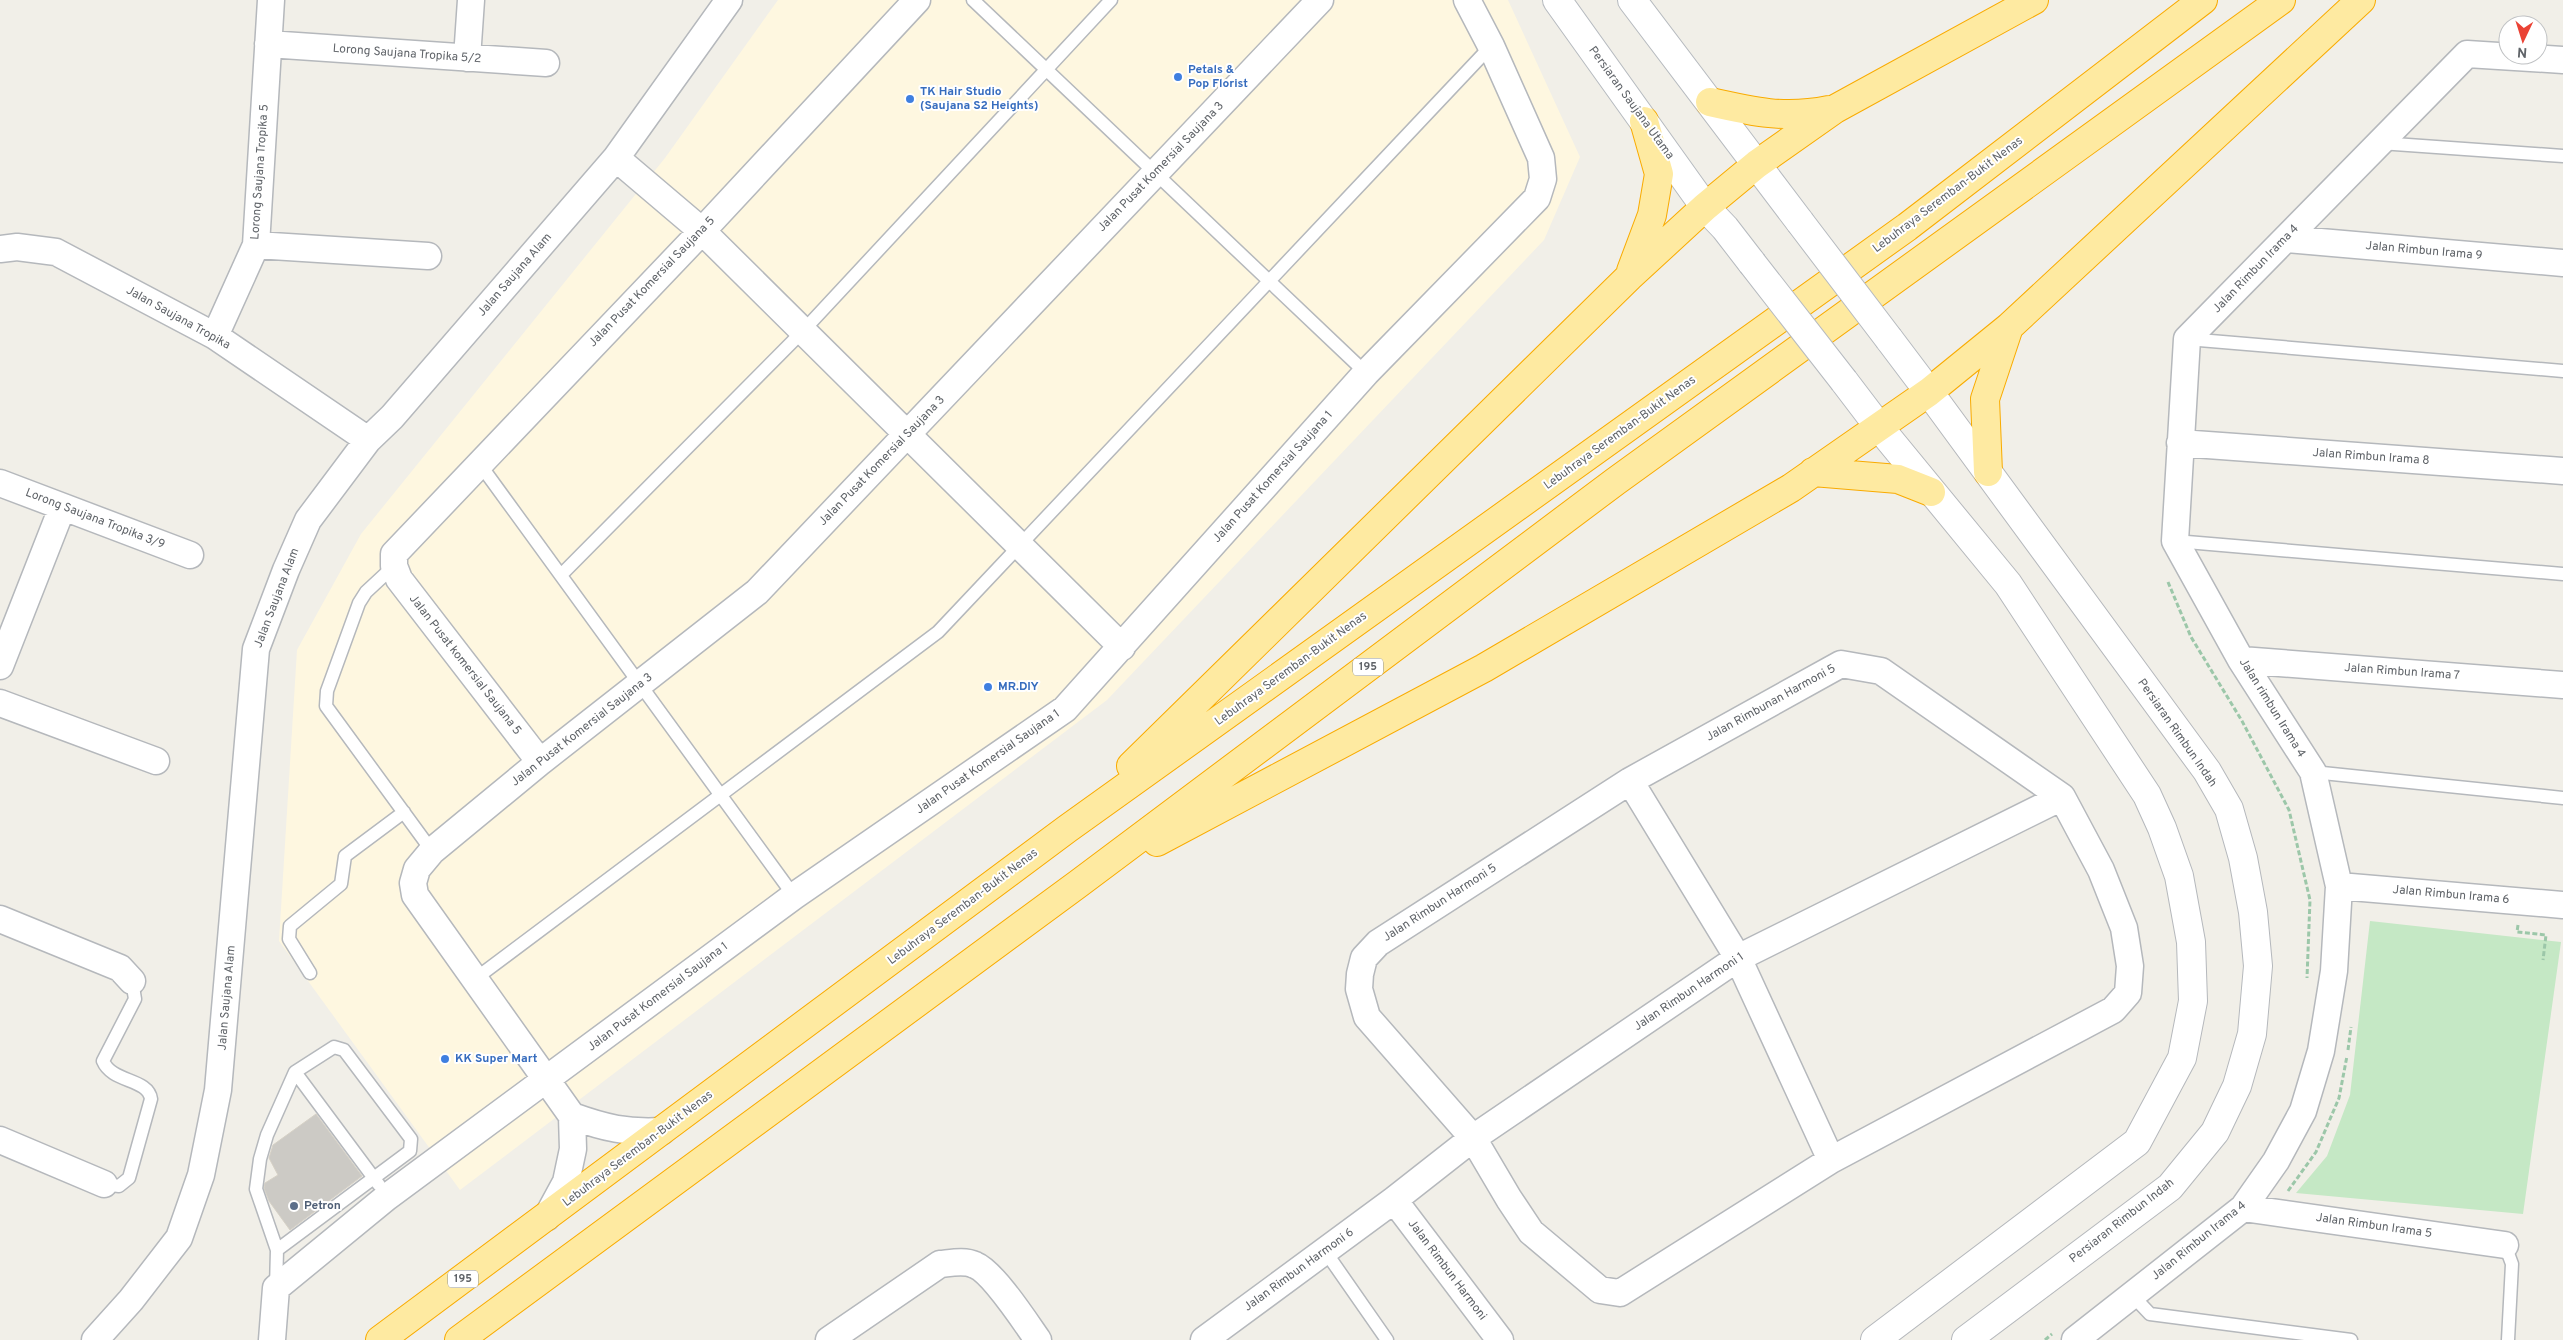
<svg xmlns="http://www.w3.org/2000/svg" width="2563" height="1340" viewBox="0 0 2563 1340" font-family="Overpass,sans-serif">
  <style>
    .commercial { fill: #fef7e0 }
    .green { fill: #c5e8c5 }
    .building { fill: #cccac5; stroke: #d6d1c6 }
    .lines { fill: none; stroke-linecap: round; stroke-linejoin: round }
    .service-casing { stroke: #b5b8bc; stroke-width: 15 }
    .minor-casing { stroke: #b5b8bc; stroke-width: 29 }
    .tertiary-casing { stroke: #b5b8bc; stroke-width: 30 }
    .secondary-casing { stroke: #b6babf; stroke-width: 30 }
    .trunk-casing { stroke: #f9ab00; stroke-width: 30 }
    .path { stroke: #9cc7a9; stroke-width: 3; stroke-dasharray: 5 2.5; stroke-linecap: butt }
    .service { stroke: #fff; stroke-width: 12 }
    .minor { stroke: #fff; stroke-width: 26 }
    .tertiary { stroke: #fff; stroke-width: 28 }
    .secondary { stroke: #fff; stroke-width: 28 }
    .trunk { stroke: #feeaa1; stroke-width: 28 }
    .secondary-bridge-casing { stroke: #b6babf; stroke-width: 30; stroke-linecap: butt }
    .secondary-bridge { stroke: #fff; stroke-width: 28 }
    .shop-dot { fill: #3f7fe0; stroke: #fff; stroke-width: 2 }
    .service-dot { fill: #5c6f8a; stroke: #fff; stroke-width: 2 }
    .labels { text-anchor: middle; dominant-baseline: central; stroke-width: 4; stroke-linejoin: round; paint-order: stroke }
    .shield { fill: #fff; stroke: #8f9295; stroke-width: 1 }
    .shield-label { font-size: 11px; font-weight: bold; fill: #5f6368 }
    .street-label { font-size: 12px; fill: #5f6368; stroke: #fff }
    .shop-label { font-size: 12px; font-weight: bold; fill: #366cbe; stroke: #fff; text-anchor: start }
    .service-label { font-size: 12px; font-weight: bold; fill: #4e5e75; stroke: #fff; text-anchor: start }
  </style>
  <rect width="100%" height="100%" fill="#f1efe8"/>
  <path class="commercial" d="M778 0H1508L1580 157 1544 240 1107 700 460 1190 279 941 297 650 361 534 665 158Z"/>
  <path class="green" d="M2370 921 2561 942 2523 1214 2296 1193 2327 1156 2350 1095Z"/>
  <path class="building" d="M316 1114 362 1176 290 1230 269 1201 264 1188 265 1183 278 1175 269 1158 273 1145Z"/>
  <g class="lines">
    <defs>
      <path id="service" d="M973 0 1366 373
        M2380 143 2563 156
        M2187 339 2563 371
        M479 463 794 896
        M2175 541 2563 574
        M394 566 366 592 359 603 327 691 326 706 432 851
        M561 575 803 331 1111 0
        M2313 772 2563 798
        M310 973 289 939 290 926 341 884 345 856 404 812
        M475 979 938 632 1491 46
        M295 1072 379 1185
        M104 1184 119 1186 129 1178 151 1099C148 1078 112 1083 103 1061L135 999 132 981
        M2505 1245 2512 1264 2508 1340
        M1325 1251 1387 1340
        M276 1288 277 1250 256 1189 260 1159 267 1135 295 1072 334 1047 344 1050 411 1139 410 1151 277 1250
        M2132 1295 2150 1314 2351 1340"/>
      <path id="minor" d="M268 44 546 63
        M467 58 471 0
        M616 158 702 231 1122 647
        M2286 239 2563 263
        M256 245 428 256
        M0 249 17 247 56 252 215 336 368 440
        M215 336 256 245 271 0
        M2180 443 2563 471
        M0 483 190 555
        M2241 660 2563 685
        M1841 664 1881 671 2062 797 2101 870 2124 928 2130 966 2128 993 2113 1010 1831 1160 1620 1293 1600 1290 1531 1232 1509 1199 1473 1138 1367 1017 1359 989 1360 974 1364 958 1378 943 1630 781Z
        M0 666 62 508
        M0 703 156 761
        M540 762 399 579 394 566V554L702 231 917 0
        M1630 781 1738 958 1831 1160
        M2339 886 2563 905
        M0 919 120 968 132 981
        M662 1131C627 1133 605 1128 572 1116L415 895 413 883 417 869 432 851 540 762 757 592 1320 0
        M0 1140 104 1184
        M1394 1200 1500 1340
        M2243 1208 2505 1245
        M547 1217 566 1182 573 1149 572 1116
        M95 1340 131 1300 179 1238 201 1175 218 1090 256 649 286 570 308 520 368 440 392 417 616 158 729 0
        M272 1340 276 1288 387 1197 794 896 1065 709 1366 373 1537 198 1543 179 1541 158 1491 46 1467 0
        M829 1340 940 1264C951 1263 965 1260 975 1265 993 1272 1026 1323 1038 1340
        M1204 1340 1394 1200 1473 1138 1738 958 2062 797
        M2075 1340 2243 1208 2276 1161 2303 1111 2321 1051 2334 971 2339 886 2313 772 2241 660 2175 541 2187 339 2467 54 2563 60"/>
      <path id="tertiary" d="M1929 392 2207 771 2229 809 2243 858 2253 912 2258 966 2252 1034 2237 1086 2215 1132 2170 1187 1966 1340
        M1875 1340 2137 1142 2182 1058 2193 1001 2191 942 2179 876 2162 828 2147 795 2008 584 1879 427"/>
      <path id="secondary" d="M1557 0 1705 207 1725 228 1752 263
        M1632 0 1800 222
        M1889 339 1929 392
        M1844 381 1879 427"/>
      <path id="trunk" d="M1710 102C1754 112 1785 119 1829 110
        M1631 271 1652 215 1659 174 1644 121
        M1813 472 1898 479 1931 492
        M1988 472 1985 399 2009 327
        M1131 766 1629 277 1705 207 1757 164 1835 109 2034 0
        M1157 842 1484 668 1791 488 1929 392 2009 327 2361 0
        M380 1340 1067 829 1907 227 2203 0
        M459 1340 1078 884 1616 481 2281 0"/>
    </defs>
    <use href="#service" class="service-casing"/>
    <use href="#minor" class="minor-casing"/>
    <use href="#tertiary" class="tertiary-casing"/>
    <use href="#secondary" class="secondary-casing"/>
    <use href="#trunk" class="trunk-casing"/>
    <path class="path" d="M2168 582 2191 637 2242 721 2289 810 2310 900 2307 978
      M2518 925 2517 932 2546 935 2543 960
      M2348 1050 2351 1027
      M2288 1191 2316 1152 2339 1098 2347 1056
      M2045 1340 2052 1334"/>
    <use href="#service" class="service"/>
    <use href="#minor" class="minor"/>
    <use href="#tertiary" class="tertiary"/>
    <use href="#secondary" class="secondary"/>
    <use href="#trunk" class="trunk"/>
    <defs>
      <path id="secondary-bridge" d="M1800 222 1889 339
        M1752 263 1844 381"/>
    </defs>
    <use href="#secondary-bridge" class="secondary-bridge-casing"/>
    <use href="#secondary-bridge" class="secondary-bridge"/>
  </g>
  <g class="shop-dot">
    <circle cx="1178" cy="77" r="5"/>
    <circle cx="910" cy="99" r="5"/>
    <circle cx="988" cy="687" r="5"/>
    <circle cx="445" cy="1059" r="5"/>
  </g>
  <circle class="service-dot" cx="294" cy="1206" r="5"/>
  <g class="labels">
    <g class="shield">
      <rect x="1353" y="658.5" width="30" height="17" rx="4"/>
      <rect x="448" y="1270.5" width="30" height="17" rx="4"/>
    </g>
    <g class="shield-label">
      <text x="1368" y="667">195</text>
      <text x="463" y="1279">195</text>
    </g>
    <g class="street-label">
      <text transform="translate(407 54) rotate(4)">Lorong Saujana Tropika 5/2</text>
      <text transform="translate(1631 103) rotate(54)">Persiaran Saujana Utama</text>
      <text transform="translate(1161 167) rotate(-46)">Jalan Pusat Komersial Saujana 3</text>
      <text transform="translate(260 172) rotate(-86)">Lorong Saujana Tropika 5</text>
      <text transform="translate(1948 195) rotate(-37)">Lebuhraya Seremban-Bukit Nenas</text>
      <text transform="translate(2424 251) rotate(5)">Jalan Rimbun Irama 9</text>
      <text transform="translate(2256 269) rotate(-46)">Jalan Rimbun Irama 4</text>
      <text transform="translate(515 275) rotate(-49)">Jalan Saujana Alam</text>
      <text transform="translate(652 282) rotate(-46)">Jalan Pusat Komersial Saujana 5</text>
      <text transform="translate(178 318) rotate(29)">Jalan Saujana Tropika</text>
      <text transform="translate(1620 433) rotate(-36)">Lebuhraya Seremban-Bukit Nenas</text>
      <text transform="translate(2371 457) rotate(4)">Jalan Rimbun Irama 8</text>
      <text transform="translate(882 461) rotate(-46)">Jalan Pusat Komersial Saujana 3</text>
      <text transform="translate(1273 477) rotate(-48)">Jalan Pusat Komersial Saujana 1</text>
      <text transform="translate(95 519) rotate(21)">Lorong Saujana Tropika 3/9</text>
      <text transform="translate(277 598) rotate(-69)">Jalan Saujana Alam</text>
      <text transform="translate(465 665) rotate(52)">Jalan Pusat komersial Saujana 5</text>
      <text transform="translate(1291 669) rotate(-36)">Lebuhraya Seremban-Bukit Nenas</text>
      <text transform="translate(2402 672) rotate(4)">Jalan Rimbun Irama 7</text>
      <text transform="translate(1771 703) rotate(-29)">Jalan Rimbunan Harmoni 5</text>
      <text transform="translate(2272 708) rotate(58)">Jalan rimbun Irama 4</text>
      <text transform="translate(582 730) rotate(-38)">Jalan Pusat Komersial Saujana 3</text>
      <text transform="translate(2177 733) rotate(55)">Persiaran Rimbun Indah</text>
      <text transform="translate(988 762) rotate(-35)">Jalan Pusat Komersial Saujana 1</text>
      <text transform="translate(2451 895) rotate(5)">Jalan Rimbun Irama 6</text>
      <text transform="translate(1440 903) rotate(-33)">Jalan Rimbun Harmoni 5</text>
      <text transform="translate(963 907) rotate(-37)">Lebuhraya Seremban-Bukit Nenas</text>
      <text transform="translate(1689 992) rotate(-34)">Jalan Rimbun Harmoni 1</text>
      <text transform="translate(658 997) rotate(-37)">Jalan Pusat Komersial Saujana 1</text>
      <text transform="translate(227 998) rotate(-85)">Jalan Saujana Alam</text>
      <text transform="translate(638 1149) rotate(-37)">Lebuhraya Seremban-Bukit Nenas</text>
      <text transform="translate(2122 1221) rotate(-38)">Persiaran Rimbun Indah</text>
      <text transform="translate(2374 1226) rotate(8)">Jalan Rimbun Irama 5</text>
      <text transform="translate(2199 1241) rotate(-39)">Jalan Rimbun Irama 4</text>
      <text transform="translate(1299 1270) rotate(-36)">Jalan Rimbun Harmoni 6</text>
      <text transform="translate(1447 1270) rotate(53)">Jalan Rimbun Harmoni</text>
    </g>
    <g class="shop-label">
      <text x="1188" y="70">Petals &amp;<tspan x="1188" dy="14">Pop Florist</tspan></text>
      <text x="920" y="92">TK Hair Studio<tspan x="920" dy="14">(Saujana S2 Heights)</tspan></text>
      <text x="998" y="687">MR.DIY</text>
      <text x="455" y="1059">KK Super Mart</text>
    </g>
    <g class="service-label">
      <text x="304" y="1206">Petron</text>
    </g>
  </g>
  <g transform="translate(2523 40) rotate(184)"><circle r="24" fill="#ffffff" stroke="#bfc1c3"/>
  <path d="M0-4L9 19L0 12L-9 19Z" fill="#ea4335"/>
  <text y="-8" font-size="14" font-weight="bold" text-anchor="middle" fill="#5f6368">N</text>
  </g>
</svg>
